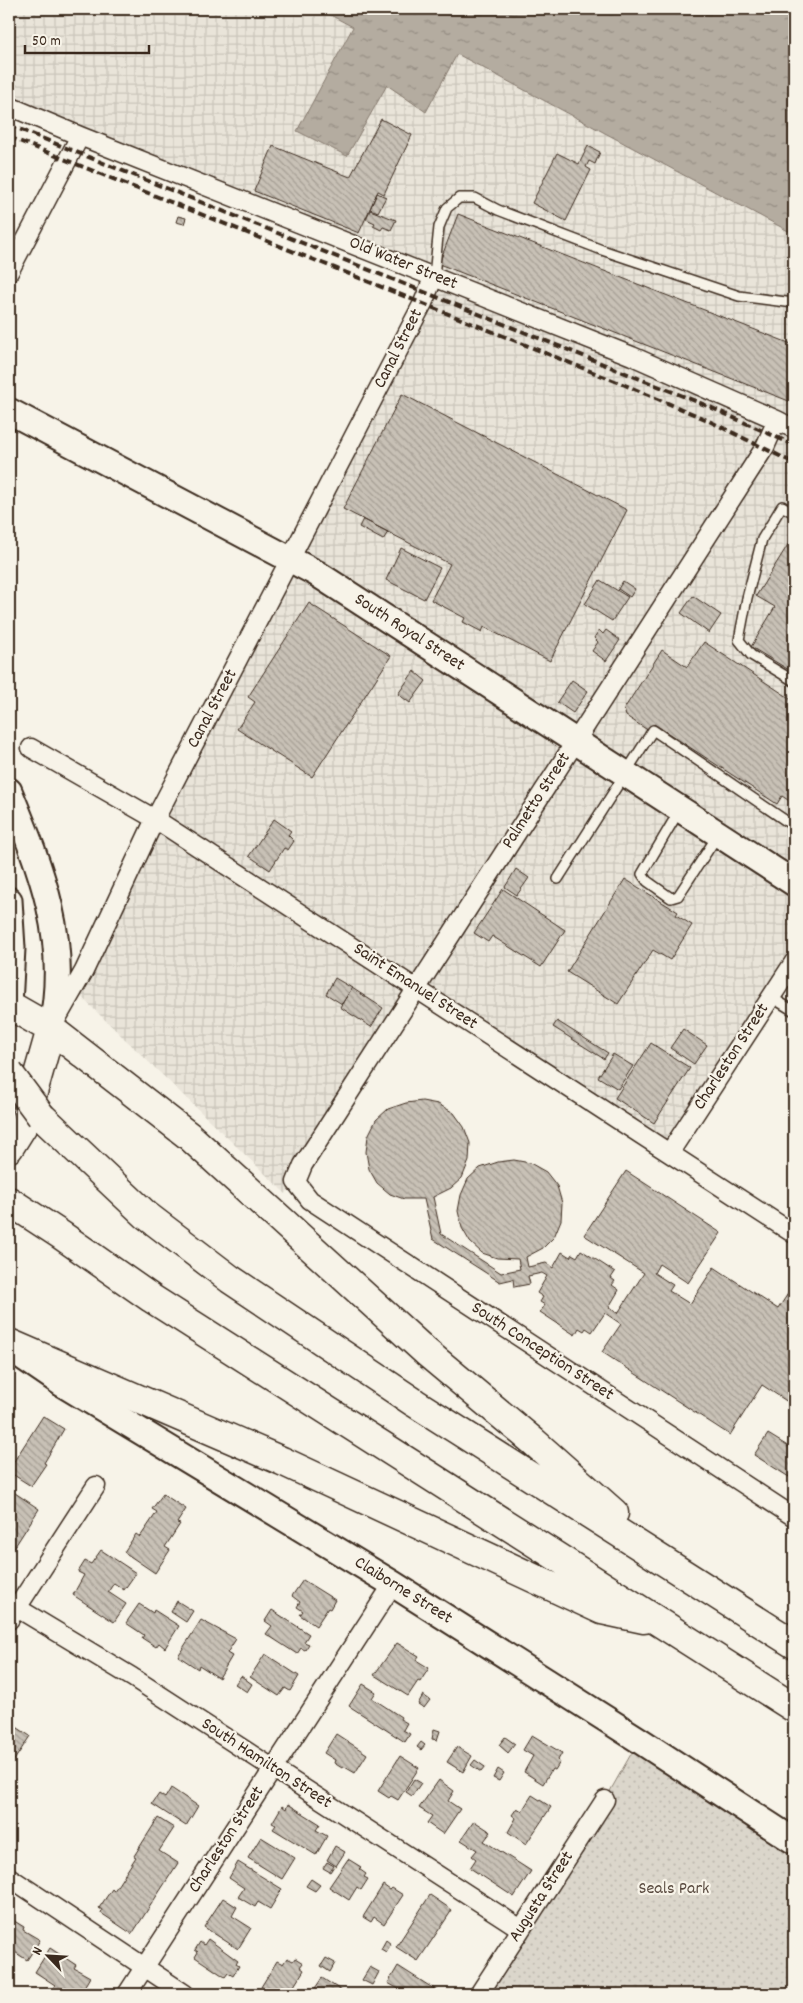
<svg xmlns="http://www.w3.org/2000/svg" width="803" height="2003" viewBox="0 0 803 2003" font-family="Dekko,sans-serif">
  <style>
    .industrial { fill: url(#industrial-grid) }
    .green { fill: url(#green-dots); stroke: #8b8074 }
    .water { fill: url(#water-ripples); stroke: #84786c }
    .building { fill: url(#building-back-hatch); stroke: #3b2a1e }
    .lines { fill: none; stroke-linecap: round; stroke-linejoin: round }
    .lane-casing { stroke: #3b2a1e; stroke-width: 12 }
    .street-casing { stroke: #3b2a1e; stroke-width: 21 }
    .secondary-casing { stroke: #3b2a1e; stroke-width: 29 }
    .primary-casing { stroke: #3b2a1e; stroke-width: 31 }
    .highway-casing { stroke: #3b2a1e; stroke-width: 31 }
    .lane { stroke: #f7f3e8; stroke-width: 9 }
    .street { stroke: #f7f3e8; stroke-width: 18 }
    .secondary { stroke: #f7f3e8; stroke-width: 25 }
    .primary { stroke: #f7f3e8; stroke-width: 28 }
    .highway { stroke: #f7f3e8; stroke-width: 28 }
    .rail { stroke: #3b2a1e; stroke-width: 4; stroke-dasharray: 8 4; stroke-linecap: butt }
    .highway-bridge-casing { stroke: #3b2a1e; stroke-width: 31; stroke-linecap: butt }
    .highway-bridge { stroke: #f7f3e8; stroke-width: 28 }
    .labels { text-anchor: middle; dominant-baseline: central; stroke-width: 4.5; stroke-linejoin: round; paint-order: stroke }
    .street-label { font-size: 18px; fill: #3b2a1e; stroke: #f7f3e8 }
    .park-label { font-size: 18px; fill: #5b4c41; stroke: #f7f3e8 }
  </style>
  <defs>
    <pattern id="industrial-grid" width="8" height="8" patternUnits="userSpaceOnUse" patternTransform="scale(1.25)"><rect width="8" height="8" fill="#e9e4d9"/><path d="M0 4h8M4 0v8" fill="none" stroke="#c9c4ba"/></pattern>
    <pattern id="green-dots" width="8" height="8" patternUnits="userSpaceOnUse" patternTransform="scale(1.25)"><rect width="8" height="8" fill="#dbd6cb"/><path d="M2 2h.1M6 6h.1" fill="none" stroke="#bdb8ae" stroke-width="1.8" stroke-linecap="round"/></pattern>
    <pattern id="water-ripples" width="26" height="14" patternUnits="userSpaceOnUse" patternTransform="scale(1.25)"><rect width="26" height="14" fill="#b4aca0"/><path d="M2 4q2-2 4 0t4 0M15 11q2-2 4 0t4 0" fill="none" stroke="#948c82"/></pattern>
    <pattern id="building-back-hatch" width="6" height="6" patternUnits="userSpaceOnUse" patternTransform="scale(1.25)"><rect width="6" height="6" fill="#c8c1b6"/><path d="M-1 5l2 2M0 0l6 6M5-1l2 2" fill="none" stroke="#a49d93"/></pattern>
  </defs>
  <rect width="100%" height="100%" fill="#f7f3e8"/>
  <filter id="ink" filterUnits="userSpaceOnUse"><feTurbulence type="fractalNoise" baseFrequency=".02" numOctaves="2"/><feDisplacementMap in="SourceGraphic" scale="10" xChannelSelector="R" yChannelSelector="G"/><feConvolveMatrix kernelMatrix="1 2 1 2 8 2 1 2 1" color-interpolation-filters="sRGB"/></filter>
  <g filter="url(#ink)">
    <path class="industrial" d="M9 9H319L353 27 297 131 347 156 387 85 457 54 794 234V957L670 1152 416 989 286 1194 74 990 434 276 9 95Z"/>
    <path class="green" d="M639 1740 794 1841V1994H479L605 1800Z"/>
    <path class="water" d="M319 9H794V234L457 54 426 112 387 85 347 156 297 131 353 27Z"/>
    <path class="building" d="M381 119 412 135 384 194 378 191 359 233 254 191 273 146 350 177Z
      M588 146 600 152 595 164 589 161 586 167 591 170 566 221 532 203 557 153 579 164Z
      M377 193 386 197 378 212 370 209Z
      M370 210 396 220 391 230 383 227 381 230 373 226 375 223 366 219Z
      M458 214 794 345V403L439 264Z
      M178 216 186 218 184 224 176 222Z
      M402 394 627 510 550 661 484 627 482 632 463 622 465 618 431 600 450 564 343 509Z
      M363 519 388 532 383 540 359 527Z
      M794 535V673L751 647 775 607 756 596Z
      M401 548 440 568 424 599 386 580Z
      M600 580 628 597 612 621 585 604Z
      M623 581 635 589 630 597 618 589Z
      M693 596 721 615 709 633 681 613Z
      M309 603 391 656 312 777 237 729 255 702 248 697Z
      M599 630 603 634 606 630 620 640 606 661 592 651 598 642 594 638Z
      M704 642 794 701V804L782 796 777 804 654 724 649 731 626 716 624 709 662 650 687 667Z
      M414 671 426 681 410 703 398 694Z
      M572 680 588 691 573 713 557 702Z
      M274 819 291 831 288 835 294 841 288 850 284 848 270 870 249 856Z
      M516 869 529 878 517 895 505 887Z
      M625 879 678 912 676 915 692 925 670 960 653 950 618 1004 567 972Z
      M503 889 565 930 541 967 492 936 488 942 474 933Z
      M335 978 352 988 342 1004 326 994Z
      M352 988 383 1008 371 1027 340 1007Z
      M557 1021 608 1053 604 1059 553 1027Z
      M683 1029 707 1045 694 1064 670 1048Z
      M651 1043 690 1068 654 1123 615 1098Z
      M613 1054 633 1066 618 1089 598 1077Z
      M422 1101 438 1104 454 1113 464 1127 470 1143 469 1161 462 1178 451 1188 433 1197 441 1234 501 1273 520 1269 518 1259 497 1258 482 1253 470 1242 462 1228 458 1211 461 1195 468 1179 480 1168 498 1162 514 1160 530 1163 546 1172 557 1186 562 1203 561 1220 554 1237 543 1248 526 1257 528 1267 546 1263 553 1268 562 1252 570 1257 572 1254 577 1257 581 1250 615 1272 611 1278 615 1281 612 1285 619 1290 609 1307 618 1313 644 1273 584 1235 626 1171 721 1233 688 1283 659 1264 654 1273 673 1285 669 1291 690 1304 714 1267 778 1309 789 1292 794 1296V1406L762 1385 730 1435 602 1352 621 1324 605 1313 592 1332 586 1328 584 1331 579 1328 575 1335 540 1312 545 1305 540 1302 543 1297 537 1293 547 1276 542 1273 528 1276 530 1284 514 1287 513 1279 500 1282 433 1239 424 1199H404L390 1194 377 1183 369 1169 366 1152 368 1136 376 1120 388 1109 406 1103Z
      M43 1416 64 1429 44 1463 46 1464 31 1486 9 1472V1469Z
      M768 1434 794 1450V1468L789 1477 754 1455Z
      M9 1489 39 1509 10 1554 9 1553Z
      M163 1494 186 1509 177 1523 180 1524 165 1547 170 1550 155 1573 124 1552 136 1534 140 1537 157 1512 152 1509Z
      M101 1550 136 1573 124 1590 114 1583 108 1592 126 1604 114 1622 73 1595 84 1575 78 1572 85 1561 91 1564Z
      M303 1580 335 1600 330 1609 328 1608 316 1626 300 1615 303 1611 297 1607 300 1602 292 1596Z
      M177 1601 193 1611 186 1622 171 1612Z
      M139 1604 153 1613 154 1610 179 1626 165 1648 159 1643 156 1647 142 1638 144 1635 126 1623Z
      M272 1610 309 1634 304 1642 309 1644 305 1650 301 1648 297 1654 266 1634 272 1626 265 1621Z
      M201 1620 236 1639 227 1653 232 1656 219 1678 199 1665 198 1669 178 1656Z
      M397 1643 419 1656 416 1660 429 1668 420 1682 418 1681 408 1696 374 1675Z
      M265 1654 299 1676 290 1691 285 1688 279 1696 250 1677Z
      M241 1676 252 1684 247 1692 235 1684Z
      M363 1684 376 1692 372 1698 401 1717 400 1719 407 1723 403 1730 410 1734 405 1742 349 1706Z
      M423 1695 430 1700 424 1708 418 1704Z
      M9 1722 30 1736 9 1768Z
      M434 1729 440 1731 437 1740 432 1739Z
      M336 1734 367 1754 355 1773 343 1766 342 1768 334 1763 335 1760 324 1753Z
      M532 1735 562 1753 558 1760 560 1762 555 1770 552 1769 543 1784 524 1772 533 1756 523 1750Z
      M505 1737 515 1744 508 1753 499 1745Z
      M421 1742 425 1745 421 1750 417 1747Z
      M457 1747 472 1756 463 1772 447 1762Z
      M400 1756 419 1768 398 1800 391 1796 389 1798 378 1791Z
      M475 1760 485 1767 481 1772 471 1765Z
      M498 1769 504 1773 499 1781 493 1778Z
      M414 1779 421 1783 412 1796 406 1792Z
      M439 1780 454 1791 448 1801 460 1809 443 1834 427 1823 432 1816 419 1808Z
      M171 1788 198 1806 186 1826 152 1804 159 1794 165 1798Z
      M532 1795 551 1807 526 1844 508 1832 516 1818 512 1815 517 1808 522 1811Z
      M288 1804 320 1824 316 1830 327 1836 316 1855 273 1829 276 1825 272 1823 282 1806 286 1809Z
      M158 1818 174 1828 159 1851 178 1863 132 1934 101 1913 102 1910 99 1908 112 1889 114 1891 136 1857 134 1856Z
      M474 1821 491 1832 484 1841 531 1871 514 1897 470 1868 476 1859 472 1856 477 1850 461 1840Z
      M261 1837 295 1858 282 1879 248 1858Z
      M335 1846 345 1852 336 1866 327 1860Z
      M348 1859 361 1867 359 1869 366 1874 364 1877 368 1879 361 1890 357 1887 349 1900 329 1887Z
      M238 1862 282 1889 270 1909 258 1902 255 1907 238 1897 244 1888 229 1878Z
      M327 1862 334 1866 330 1872 323 1868Z
      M311 1879 320 1885 315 1891 306 1886Z
      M383 1885 390 1890 392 1888 403 1895 384 1924 374 1917 371 1922 363 1917Z
      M430 1895 452 1910 418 1961 396 1947Z
      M223 1898 237 1907 232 1916 251 1928 238 1949 204 1927Z
      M11 1919 24 1927 23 1930 40 1940 27 1960 10 1949 9 1951V1921Z
      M208 1939 238 1961 236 1964 239 1966 233 1976 228 1973 225 1977 195 1957 198 1952 195 1950 200 1942 204 1945Z
      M386 1940 391 1944 386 1952 381 1949Z
      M50 1948 76 1965 74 1968 90 1977 80 1994H50L55 1985 35 1972Z
      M287 1958 293 1961 295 1958 303 1963 300 1967 304 1970 289 1994H265L267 1991 261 1987 277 1961 283 1964Z
      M326 1958 335 1963 330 1972 321 1966Z
      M398 1966 442 1994H400L402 1991 388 1983Z
      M370 1967 379 1972 372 1985 362 1980Z
      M322 1978 342 1991 340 1994H311Z"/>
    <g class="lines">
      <defs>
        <path id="lane" d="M434 276 439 227 447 208 459 198H475L498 210 602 250 739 296 794 303
          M794 513 782 506 762 539 747 598 739 640 751 655 794 681
          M679 811 642 874 647 881 671 898 678 896 718 835
          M558 879 653 730 792 825 794 821
          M771 997 794 1011"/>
        <path id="street" d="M9 106 80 136 632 356 777 420 794 429
          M9 272 80 136
          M777 420 765 447 303 1165 296 1182 310 1200 794 1517
          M31 748 155 819 794 1234
          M56 1020 84 971 155 819 423 303 434 276
          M670 1152 794 962
          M9 1603 132 1677 521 1929
          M9 1620 96 1486
          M9 1877 185 1994
          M127 1994 393 1584
          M479 1994 605 1800"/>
        <path id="secondary" d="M9 411 316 573 794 883
          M9 791C41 869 71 942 51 1029
          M9 900 12 948 9 1005
          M23 1357 61 1383 393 1584 639 1740 794 1841"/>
        <path id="primary" d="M9 1008V1005L51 1029 24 1124 9 1148"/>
        <path id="highway" d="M51 1029 189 1136 426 1352 534 1442 614 1513
          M41 1116 146 1215 230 1279 415 1403 794 1644
          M9 1201 61 1235 151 1298 794 1708
          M9 1343 282 1461 602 1610 644 1619"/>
      </defs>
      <use href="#lane" class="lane-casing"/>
      <use href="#street" class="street-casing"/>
      <use href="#secondary" class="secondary-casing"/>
      <use href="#primary" class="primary-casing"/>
      <use href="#highway" class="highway-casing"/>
      <use href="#lane" class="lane"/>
      <use href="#street" class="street"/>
      <use href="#secondary" class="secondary"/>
      <use href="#primary" class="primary"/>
      <use href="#highway" class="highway"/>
      <path class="rail" d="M9 125 710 407 794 445
        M9 137 625 385 705 419 794 463"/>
      <defs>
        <path id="highway-bridge" d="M9 1073 41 1116"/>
      </defs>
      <use href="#highway-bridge" class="highway-bridge-casing"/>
      <use href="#highway-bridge" class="highway-bridge"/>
    </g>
  </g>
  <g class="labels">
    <g class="street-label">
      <text transform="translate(403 264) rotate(22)">Old Water Street</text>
      <text transform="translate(399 349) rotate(-63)">Canal Street</text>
      <text transform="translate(409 633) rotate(33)">South Royal Street</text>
      <text transform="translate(213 709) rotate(-62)">Canal Street</text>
      <text transform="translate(537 801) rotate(-57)">Palmetto Street</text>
      <text transform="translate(415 987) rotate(33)">Saint Emanuel Street</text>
      <text transform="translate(732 1057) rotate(-57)">Charleston Street</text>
      <text transform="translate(542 1352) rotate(33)">South Conception Street</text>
      <text transform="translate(403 1591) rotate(32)">Claiborne Street</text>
      <text transform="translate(266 1764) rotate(33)">South Hamilton Street</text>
      <text transform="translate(227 1840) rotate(-57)">Charleston Street</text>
      <text transform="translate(542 1897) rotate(-57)">Augusta Street</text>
    </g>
    <g class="park-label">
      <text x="674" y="1889">Seals Park</text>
    </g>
  </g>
  <rect width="803" height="2003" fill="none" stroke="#f7f3e8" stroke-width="30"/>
  <rect x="15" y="15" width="773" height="1973" fill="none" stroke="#3b2a1e" stroke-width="2" filter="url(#ink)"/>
  <g transform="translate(48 1956) rotate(295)" stroke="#f7f3e8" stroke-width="4" paint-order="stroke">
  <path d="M0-4L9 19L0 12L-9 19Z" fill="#3b2a1e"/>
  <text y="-8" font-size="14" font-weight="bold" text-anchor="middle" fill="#3b2a1e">N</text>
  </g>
  <path d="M25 45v8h124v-8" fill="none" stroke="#3b2a1e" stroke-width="2.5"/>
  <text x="32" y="45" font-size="15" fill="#3b2a1e" stroke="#f7f3e8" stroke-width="4" paint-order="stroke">50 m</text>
</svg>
